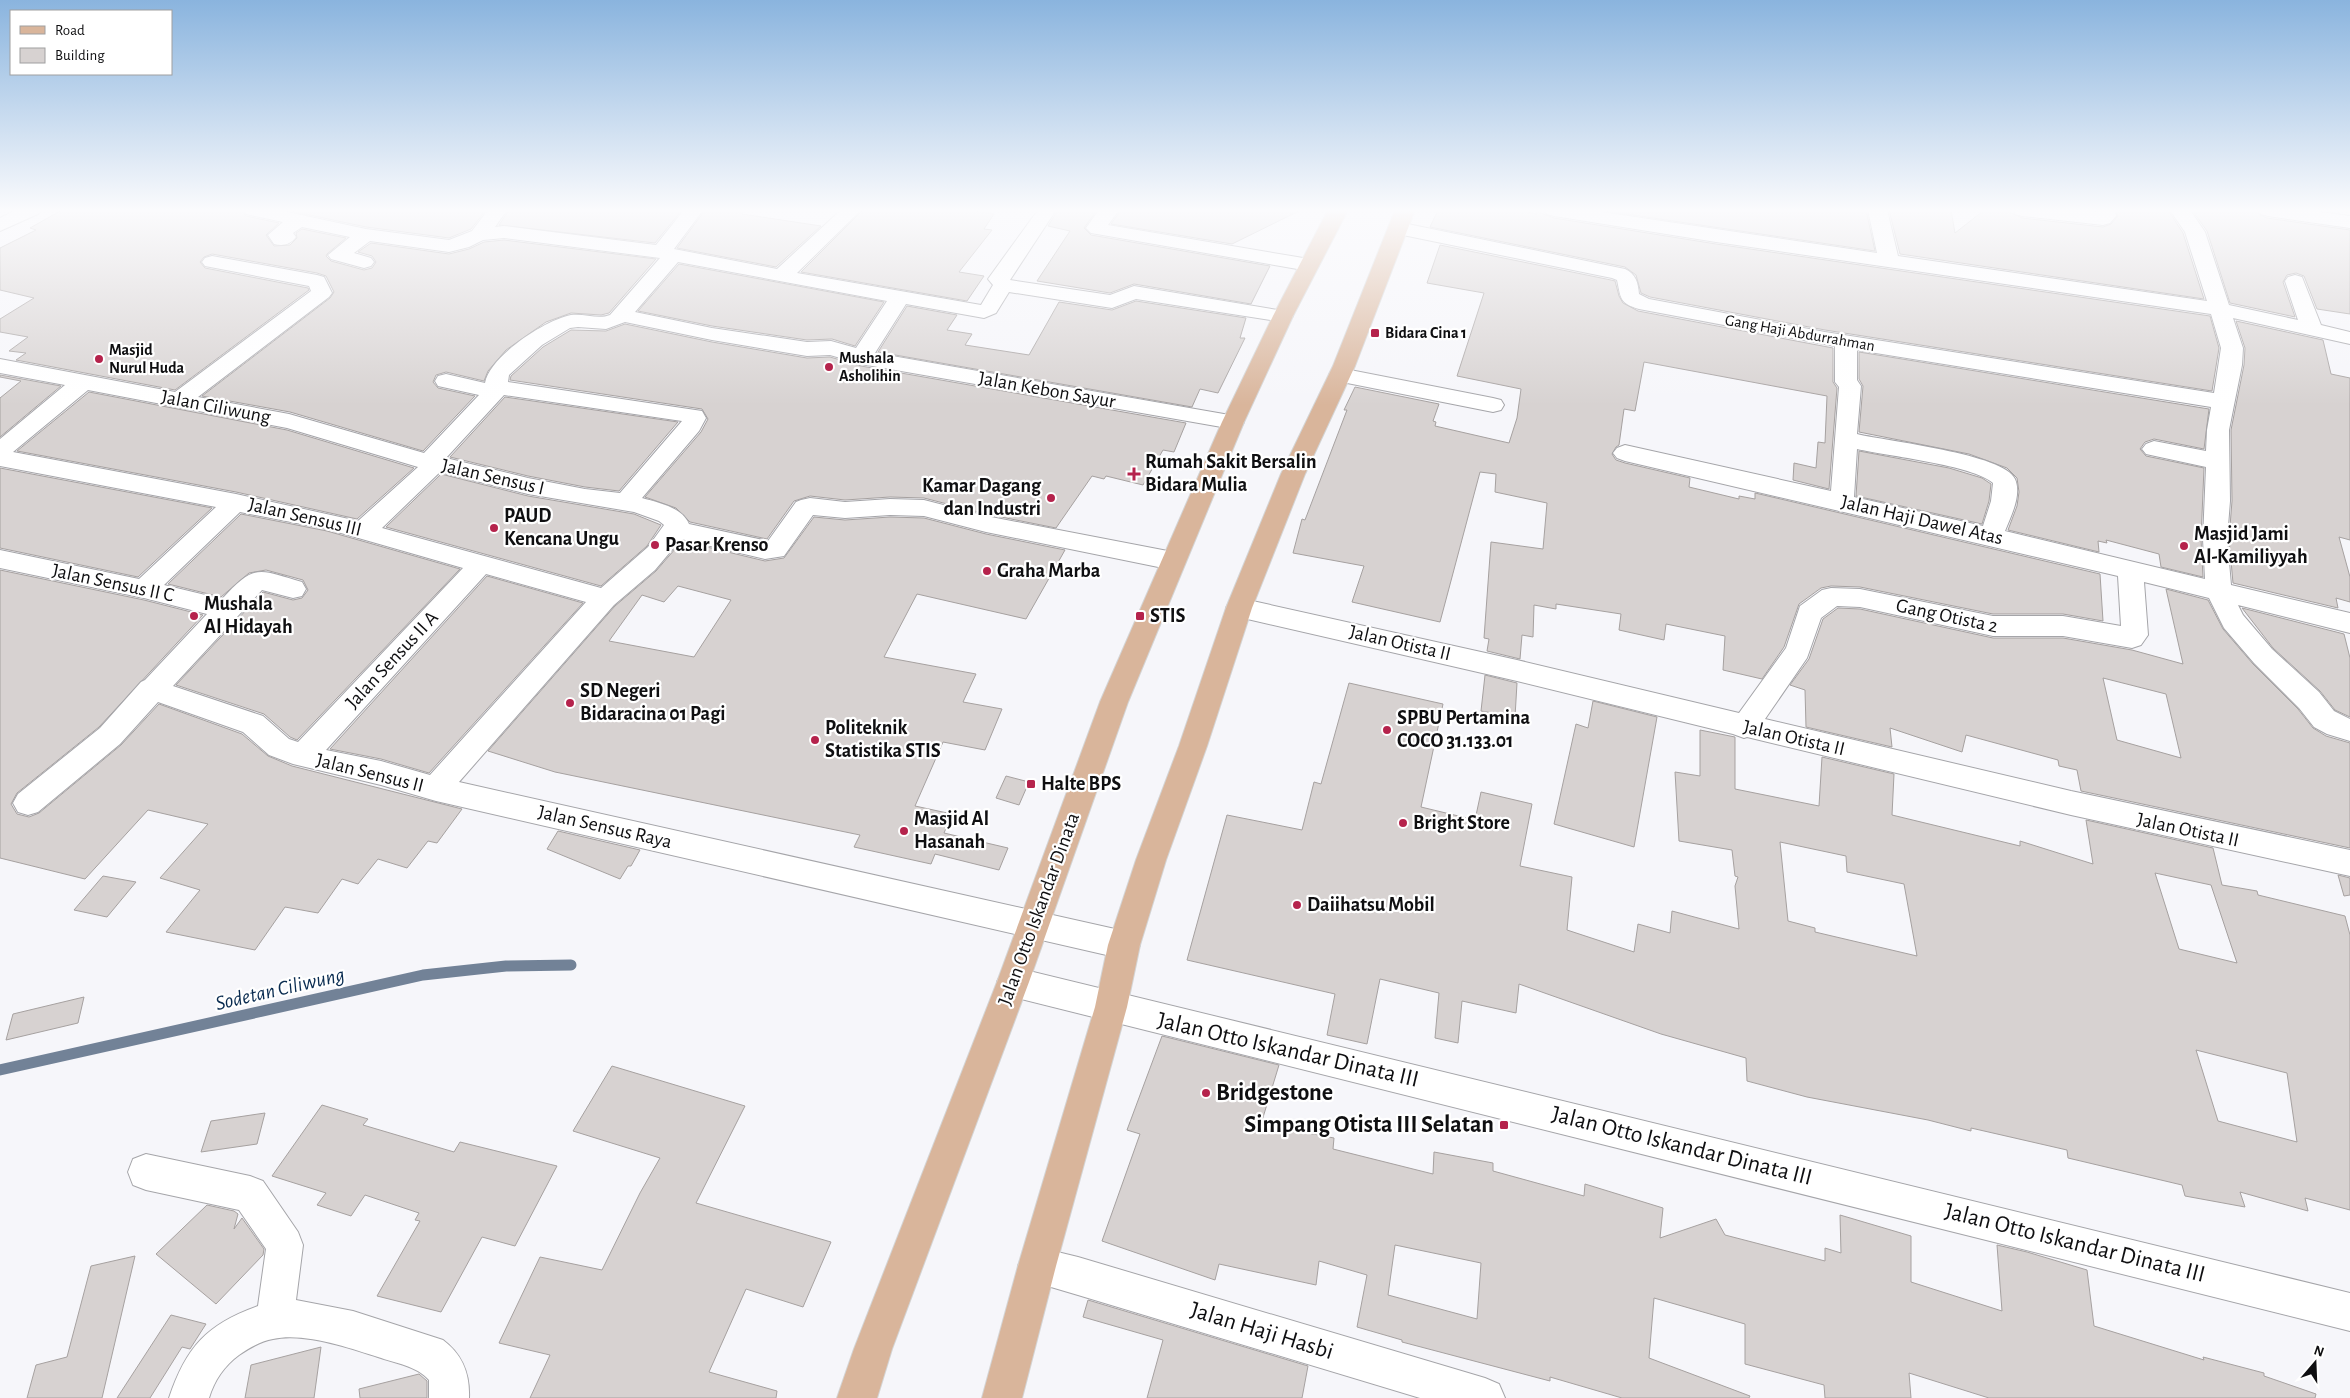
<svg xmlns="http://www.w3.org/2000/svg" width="2350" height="1398" viewBox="0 0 2350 1398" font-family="'Alegreya Sans',sans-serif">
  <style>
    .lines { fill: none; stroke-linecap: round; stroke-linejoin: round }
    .stream { stroke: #728297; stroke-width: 11 }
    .building { fill: #d7d2d1; stroke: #a6a1a0; fill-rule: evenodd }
    .minor-casing { stroke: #a5a5a9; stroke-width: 2 }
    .tertiary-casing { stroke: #a5a5a9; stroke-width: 2 }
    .primary-casing { stroke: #d4d4d4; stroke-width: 2 }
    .minor { fill: #fff; fill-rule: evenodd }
    .tertiary { fill: #fff; fill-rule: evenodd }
    .primary { fill: #d9b59b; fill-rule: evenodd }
    .poi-dot { fill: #b5234c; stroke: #fff; stroke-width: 2 }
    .labels { text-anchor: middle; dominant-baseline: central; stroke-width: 4.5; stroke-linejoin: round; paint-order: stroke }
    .far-poi-label { font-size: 16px; font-weight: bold; fill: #0f0f11; stroke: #fff; text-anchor: start }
    .far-street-label { font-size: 16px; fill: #0f0f11; stroke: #fff }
    .street-label { font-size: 20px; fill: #0f0f11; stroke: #fff }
    .poi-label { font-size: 20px; font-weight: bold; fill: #0f0f11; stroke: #fff; text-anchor: start }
    .water-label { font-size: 21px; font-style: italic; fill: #092b50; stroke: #fff }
    .near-street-label { font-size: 24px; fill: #0f0f11; stroke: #fff }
    .near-poi-label { font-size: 24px; font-weight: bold; fill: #0f0f11; stroke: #fff; text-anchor: start }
  </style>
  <rect width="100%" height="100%" fill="#f6f6fa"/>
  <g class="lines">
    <path class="stream" d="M0 1070 423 975 506 966 571 965"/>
  </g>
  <path class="building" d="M62 210H242L246 216 279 223 266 235 274 246 290 245 297 238 296 233 302 229 346 238 327 254 326 256 331 261 364 270 372 268 376 262 372 256 358 252 371 243 449 254 469 249 484 242 504 240 656 259 609 313 601 315 571 313 546 322 506 350 488 371 484 381 446 372 436 375 433 382 438 388 475 396 423 451 290 412 202 396 330 298 334 292 326 276 317 273 212 254 204 257 200 262 205 268 308 288 309 290 175 390 16 360 26 353 9 351 28 337 0 332V319L34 298 0 290V248L36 230 30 228Z
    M286 210H486L471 229 449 238 366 227Z
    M509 210H682L655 243 499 225Z
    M705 210H746L742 214 821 226 776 267 677 248Z
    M863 210H968L994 214 984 229 992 230 959 272 984 276 967 301 801 272Z
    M1058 210H1097L1084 228 1091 235 1270 266 1251 304 1134 284 1110 293 1037 281 1070 231 1048 226Z
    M1121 210H1301L1232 244 1111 224Z
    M1438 210H1517L1537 214 1538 212 1554 218 1716 244 2210 316 2219 348 2212 391 1825 330 1650 297 1641 293 1636 275 1625 267 1430 227Z
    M1599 210H1866L1875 251Z
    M1889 210H1951L1955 233 1983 211H2007L2022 218 2103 227 2111 224 2117 217V210H2168L2183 233 2204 299 1900 254Z
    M2192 210H2256L2260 215 2267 218 2350 230V314L2317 309 2304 276 2296 273 2287 275 2283 282 2295 317 2230 303 2207 231Z
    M1440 245 1611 280 1615 281 1619 296 1623 303 1638 311 1833 348V382L1837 388 1829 489 1793 480 1794 463 1816 468 1818 442 1825 443 1827 396 1644 362 1635 411 1624 409 1619 445 1616 447 1612 454 1616 460 1625 463 1690 478 1689 487 1739 499V496L1755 499V493L2100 574 2103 621 2063 614H1993L1860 587 1831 586 1821 588 1799 604 1784 647 1762 679 1723 670 1725 636 1666 624 1664 640 1619 630 1621 614 1556 604V609L1534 605 1533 637 1522 635 1520 659 1487 651 1489 639 1484 638 1491 542 1543 549 1547 503 1495 492 1496 474 1480 472 1440 622 1352 602 1364 566 1293 553 1302 519 1305 520 1347 410H1344L1355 387 1439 404 1433 421 1436 422 1435 426 1509 443 1517 418 1521 389 1457 376 1484 293 1427 283Z
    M679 264 884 302 855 346 832 339 807 340 712 326 638 311Z
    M1136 301 1246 318 1240 338H1245L1218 393 1200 389 1192 407 878 352 907 306 957 315 947 330 972 334 965 345 1029 355 1059 302 1112 310Z
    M2236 321 2323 340 2331 374 2350 378V540L2339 537 2350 577V602L2336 598 2338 608 2233 583 2229 539 2232 501 2231 430 2244 365 2245 348Z
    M625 324 712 342 807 358 830 357 861 366 1186 423 1174 452 1163 450 1143 485 1106 476 1104 479 1092 476 1056 528 986 514 924 498 890 497 845 500 810 496 794 501 767 539 690 522 676 508 645 497 701 432 708 419 702 409 510 380 511 376 543 347 571 330 606 331Z
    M1859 352 2209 409 2204 449 2154 439 2145 442 2140 449 2146 456 2204 468 2201 539 2203 577 2161 567 2159 554 2106 540 2107 543 2098 541 2099 552 2008 530 2017 506 2019 492 2017 478 2007 468 1969 454 1859 432 1863 386 1859 379Z
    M0 375 61 386 0 437V398L21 381 0 377Z
    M89 392 287 430 414 468 357 519 236 492 17 451Z
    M505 397 678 422 619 491 585 487 528 476 450 457Z
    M1859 451 1949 468 1982 478 1991 484 1989 501 1982 524 1856 496Z
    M0 468 212 508 138 577 0 548Z
    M441 474 528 496 634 514 661 525 647 546 601 586 386 527Z
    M241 514 327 531 460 569 297 740 290 737 264 714 176 685 263 592 293 600 302 598 308 590 303 580 266 570 249 573 221 597 168 584Z
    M814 517 845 520 890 517 924 518 986 534 1065 550 1026 619 917 594 884 657 976 674 963 702 1002 709 985 750 943 742 915 806 952 814 944 833 1008 848 999 870 935 854 931 864 854 847 860 835 555 772 488 751 615 606 656 571 682 541 765 561 784 558ZM678 586 731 600 694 657 609 641 642 595 664 602Z
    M0 570 144 600 203 615 99 727 17 793 11 804 17 814 29 817 39 813 121 745 159 704 242 734 268 756 292 766 462 809 437 843 428 841 407 868 378 859 358 884 342 879 318 913 285 907 255 950 166 932 200 890 160 878 208 824 148 810 85 879 0 858Z
    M487 576 583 603 429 773 381 759 330 749Z
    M2166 589 2208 600 2223 629 2253 664 2298 709 2313 728 2326 736 2350 743V848L2081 791 2077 770 2059 766 2058 760 1966 735 1962 752 1890 728 1892 747 1806 727 1805 690 1790 685 1809 659 1823 619 1838 608 1860 609 1993 638H2063L2132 650 2183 664ZM2103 678 2166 694 2181 758 2117 740Z
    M2242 608 2344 634 2350 658V717L2335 710 2320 691 2273 648Z
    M1485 675 1517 683 1515 717 1481 711Z
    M1349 683 1443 704 1421 807 1475 820 1481 792 1532 804 1520 866 1572 877 1567 930 1634 952 1638 924 1670 933 1672 911 1739 929 1735 886 1738 877 1735 876 1732 850 1679 841 1675 772 1700 776V730L1735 737V789L1819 806 1822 757 1894 774 1892 815 2020 846V841L2093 864 2086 820 2213 848 2222 885 2257 891 2258 895 2345 916 2350 935V1210L2305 1198 2308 1211 2240 1192 2245 1207 2185 1196 2182 1185 2068 1158 2067 1150 1971 1128V1131L1928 1120 1807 1097 1747 1081 1746 1058 1661 1034 1519 984 1516 1013 1462 1001 1458 1043 1435 1038 1439 993 1380 979 1367 1044 1327 1035 1335 994 1187 960 1227 815 1302 830 1314 782 1321 784ZM1780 842 1846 856 1847 872 1904 884 1917 956 1815 932V928L1788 921ZM2155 873 2211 885 2237 963 2179 949ZM2196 1050 2287 1073 2297 1142 2218 1121Z
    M1593 701 1657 717 1634 847 1554 824 1576 724 1588 728Z
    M1006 776 1029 782 1019 805 996 798Z
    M558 831 640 850 631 866H628L620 879 547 849Z
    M2338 875 2350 878V895L2344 896Z
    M103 876 136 882 107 917 74 910Z
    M84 997 78 1023 6 1040 13 1014Z
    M1162 1036 1279 1065 1261 1124 1334 1138 1333 1149 1433 1174 1434 1152 1493 1163V1171L1584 1196 1585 1184 1663 1208 1660 1238 1716 1219 1725 1235 1825 1261V1248L1841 1253 1840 1215 1911 1236V1282L2002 1311 1997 1245 2027 1252 2087 1270 2094 1326 2204 1360 2203 1357 2264 1373V1376L2316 1394 2315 1398H1989L1909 1373 1911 1398H1825L1824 1385 1745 1364V1324L1654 1298 1649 1358 1750 1396 1749 1398H1622L1550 1377V1381L1402 1342V1340L1357 1327 1367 1275 1319 1261 1316 1285 1219 1264 1215 1280 1102 1241 1140 1134 1127 1130ZM1395 1245 1481 1263 1477 1319 1388 1295Z
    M612 1066 745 1106 696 1203 831 1242 803 1307 746 1289 709 1372 777 1391 776 1398H530L550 1355 499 1343 540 1257 602 1270 640 1193 660 1158 573 1131Z
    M322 1105 368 1119 363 1125 454 1152 460 1142 557 1166 515 1246 482 1237 441 1312 377 1296 420 1221 415 1220 419 1213 365 1195 351 1216 317 1205 326 1193 272 1176Z
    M265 1113 257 1144 201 1152 211 1121Z
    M207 1205 234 1211 238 1214 234 1229 242 1218 264 1249 263 1255 216 1304 156 1254Z
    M135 1256 102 1398H27L36 1365 67 1357 91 1266Z
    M1088 1300 1308 1366 1302 1398H1147L1163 1340 1083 1317Z
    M171 1315 206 1324 190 1349 182 1347 150 1398H117Z
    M321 1347 314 1398H245L251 1365Z
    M419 1374 427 1381V1398H360L359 1389Z"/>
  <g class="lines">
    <defs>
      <path id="minor" d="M16 210H41L38 214 0 231V218Z
        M244 210H278L366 229 449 240 472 231 488 210H507L495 227 504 226 656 245 684 210H703L674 249 777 269 841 210H861L797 273 981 305 993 285 988 279 1038 210H1056L1010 280 1110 295 1134 286 1290 312 1293 316 1290 320 1283 322 1136 299 1112 308 1009 292 996 313 984 318 906 304 875 353 1241 417 1244 422 1241 427 1233 429 861 364 830 355 807 356 712 340 625 322 606 329 578 327 570 328 542 345 509 375 508 382 702 411 706 418 699 431 642 498C659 503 682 507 689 524L768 541 796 502 801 500 810 498 845 502 890 499 924 500 986 516 1173 552 1182 555 1186 561 1182 567 1173 570 986 532 924 516 890 515 845 518 813 515 784 556 765 559 681 539 655 570 614 605 459 782 1124 931 1135 935 1140 945 1135 955 1124 959 436 801 381 785 293 764 269 755 243 732 158 702 120 744 38 812 28 815 18 812 13 803 18 794 100 728 141 682 145 680 207 614 144 598 0 568V550L139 579 216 507 0 466V439L65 385 0 373V359L175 392 311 291 309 286 205 266 202 262 205 258 212 256 317 275 324 277 332 293 329 297 198 397 289 414 424 453 479 395 438 386 435 381 438 376 446 374 485 383C490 356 545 320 571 315 584 313 598 320 610 315L660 258 504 238 483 240 469 247 449 252 370 241 354 253 371 258 374 262 371 266 364 268 331 259 328 255 350 237 302 227 293 233 296 237C290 245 283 246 274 244L268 235 283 222 246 214ZM678 262 887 301 856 348 831 341 807 342 712 328 635 312ZM88 390 287 428 418 467 358 521 236 494 13 452ZM504 395 682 421 620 493 585 489 528 478 446 458ZM440 472 528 494 634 512 659 521 664 525 648 547 601 588 382 528ZM240 512 327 529 463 568 298 742 289 739 263 716 173 686 262 590 293 598 302 596 306 589 302 582C258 569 255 563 222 599L164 585ZM486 574 586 602 430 775 381 761 326 750Z
        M1099 210H1119L1108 225 1309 259 1316 261 1319 265 1316 269 1309 271 1091 233 1086 228Z
        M1544 210H1588L1877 253 1868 210H1887L1898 256 2207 301 2185 232 2170 210H2190L2205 232 2229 305 2298 320 2285 281 2288 277 2295 275 2302 277 2321 325 2350 332V344L2233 318 2243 348 2242 365 2229 430 2230 501 2227 539 2231 585 2350 613V633L2238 605 2243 615 2272 649 2319 692 2334 711 2350 719V741L2327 734 2314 727 2299 708 2254 663 2224 628 2209 598 2144 582 2148 635 2141 645 2132 648 2063 636H1993L1860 607 1837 606 1821 618 1807 658 1765 719 2071 791 2350 850V876L2071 815 1747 737 1744 738 1733 734 1517 681 1230 615 1226 608 1230 601 1239 598 1517 660 1739 713 1786 648 1800 606 1822 590 1831 588 1860 589 1993 616H2063L2121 626 2118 576 1625 461 1617 458 1613 453 1617 448 1625 445 1831 491 1839 387 1835 382V346L1639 309C1619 303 1621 298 1617 280L1612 278 1398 234 1391 232 1388 228 1391 224 1398 222 1625 269C1636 274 1638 283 1639 294L1649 299 1825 332 2214 393 2221 348 2211 314 1716 242 1554 216 1547 214ZM1857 350 2211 407 2207 430 2206 451 2154 441 2146 444 2142 449 2146 454 2206 467 2203 539 2205 579 2005 531C2011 516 2022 495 2015 479 2005 454 1885 441 1857 434L1861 386 1857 380ZM1857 449C1887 456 1973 465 1993 483L1991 501 1983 526 1854 497Z
        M2013 210H2071L2096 212 2097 210H2115L2116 216 2110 223 2103 225 2022 216 2015 214Z
        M2258 210H2305L2350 216V228L2268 216 2261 214Z
        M1340 368 1493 398 1501 400 1504 405 1501 410 1493 412 1332 380 1329 375 1332 370Z
        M146 1154 250 1176 263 1181 298 1232 303 1245 296 1300 353 1311 443 1340C463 1355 470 1374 469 1398H429V1380C417 1366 395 1363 378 1357 349 1348 304 1332 273 1339 261 1341 249 1348 239 1355 224 1366 214 1381 209 1398H169C186 1347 207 1324 258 1306L266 1249 239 1210 146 1190 133 1185 128 1172 133 1159Z
        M1037 1247 1078 1257 1485 1378 1499 1384 1505 1398H1420L1078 1295 1024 1279 1018 1266 1024 1253Z"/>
      <path id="tertiary" d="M1013 967 2350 1293V1331L1013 997 1002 992 997 982 1002 972Z"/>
      <path id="primary" d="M1328 210H1348L1293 316 1244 422 1128 702 1029 982 892 1349 877 1398H837L854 1349 997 982 1100 702 1222 422 1273 316Z
        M1395 210H1415L1355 366 1305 474 1252 608 1207 746 1166 860 1140 945 1127 1007 1056 1266 1022 1398H982L1018 1266 1095 1007 1108 945 1136 860 1179 746 1226 608 1281 474 1333 366Z"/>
    </defs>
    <use href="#minor" class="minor-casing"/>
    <use href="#tertiary" class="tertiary-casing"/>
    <use href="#primary" class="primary-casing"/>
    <use href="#minor" class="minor"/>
    <use href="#tertiary" class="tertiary"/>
    <use href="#primary" class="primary"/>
  </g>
  <linearGradient id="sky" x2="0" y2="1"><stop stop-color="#8ab4de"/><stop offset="0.52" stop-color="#fbfbfd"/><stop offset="1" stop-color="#fbfbfd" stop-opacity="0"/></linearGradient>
  <rect width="2350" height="405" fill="url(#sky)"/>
  <g class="poi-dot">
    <rect x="1370" y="328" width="10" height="10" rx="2.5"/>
    <circle cx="99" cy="359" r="5"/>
    <circle cx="829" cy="367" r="5"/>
    <path d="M1131.5 466.5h5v5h5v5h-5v5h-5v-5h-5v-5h5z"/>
    <circle cx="1051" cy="498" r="5"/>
    <circle cx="494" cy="528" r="5"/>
    <circle cx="655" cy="545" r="5"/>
    <circle cx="2184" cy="546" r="5"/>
    <circle cx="987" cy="571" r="5"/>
    <circle cx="194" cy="616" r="5"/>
    <rect x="1135" y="611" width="10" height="10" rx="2.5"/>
    <circle cx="570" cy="703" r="5"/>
    <circle cx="1387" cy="730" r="5"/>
    <circle cx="815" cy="740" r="5"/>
    <rect x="1026" y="779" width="10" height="10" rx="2.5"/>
    <circle cx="1403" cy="823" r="5"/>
    <circle cx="904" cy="831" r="5"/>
    <circle cx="1297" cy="905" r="5"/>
    <circle cx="1206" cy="1093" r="5"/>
    <rect x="1499" y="1120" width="10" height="10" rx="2.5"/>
  </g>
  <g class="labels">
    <g class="far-poi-label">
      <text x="1385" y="333">Bidara Cina 1</text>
      <text x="109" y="350">Masjid<tspan x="109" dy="18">Nurul Huda</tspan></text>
      <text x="839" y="358">Mushala<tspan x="839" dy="18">Asholihin</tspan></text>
    </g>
    <g class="far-street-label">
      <text transform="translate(1800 333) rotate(10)">Gang Haji Abdurrahman</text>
    </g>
    <g class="street-label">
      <text transform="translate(1047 390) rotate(10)">Jalan Kebon Sayur</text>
      <text transform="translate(216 407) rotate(11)">Jalan Ciliwung</text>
      <text transform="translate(493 477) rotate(13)">Jalan Sensus I</text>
      <text transform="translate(305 517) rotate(13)">Jalan Sensus III</text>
      <text transform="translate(1922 520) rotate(13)">Jalan Haji Dawel Atas</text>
      <text transform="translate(113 583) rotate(12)">Jalan Sensus II C</text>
      <text transform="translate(1947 616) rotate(12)">Gang Otista 2</text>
      <text transform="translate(1400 643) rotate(13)">Jalan Otista II</text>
      <text transform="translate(392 660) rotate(-47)">Jalan Sensus II A</text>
      <text transform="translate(1794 738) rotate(13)">Jalan Otista II</text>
      <text transform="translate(370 773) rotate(14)">Jalan Sensus II</text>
      <text transform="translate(605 827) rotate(13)">Jalan Sensus Raya</text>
      <text transform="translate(2188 830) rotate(12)">Jalan Otista II</text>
      <text transform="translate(1039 909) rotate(-70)">Jalan Otto Iskandar Dinata</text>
    </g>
    <g class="poi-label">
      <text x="1145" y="462">Rumah Sakit Bersalin<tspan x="1145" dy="23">Bidara Mulia</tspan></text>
      <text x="1041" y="486" text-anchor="end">Kamar Dagang<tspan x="1041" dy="23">dan Industri</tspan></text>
      <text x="504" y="516">PAUD<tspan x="504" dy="23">Kencana Ungu</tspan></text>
      <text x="2194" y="534">Masjid Jami<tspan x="2194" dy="23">Al-Kamiliyyah</tspan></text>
      <text x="665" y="545">Pasar Krenso</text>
      <text x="997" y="571">Graha Marba</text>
      <text x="204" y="604">Mushala<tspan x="204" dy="23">Al Hidayah</tspan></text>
      <text x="1150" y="616">STIS</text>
      <text x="580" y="691">SD Negeri<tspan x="580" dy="23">Bidaracina 01 Pagi</tspan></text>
      <text x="1397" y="718">SPBU Pertamina<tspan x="1397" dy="23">COCO 31.133.01</tspan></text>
      <text x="825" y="728">Politeknik<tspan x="825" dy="23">Statistika STIS</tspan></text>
      <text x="1041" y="784">Halte BPS</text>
      <text x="914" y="819">Masjid Al<tspan x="914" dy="23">Hasanah</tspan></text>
      <text x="1413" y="823">Bright Store</text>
      <text x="1307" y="905">Daiihatsu Mobil</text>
    </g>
    <g class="water-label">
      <text transform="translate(280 989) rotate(-13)">Sodetan Ciliwung</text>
    </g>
    <g class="near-street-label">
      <text transform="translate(1288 1050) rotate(13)">Jalan Otto Iskandar Dinata III</text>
      <text transform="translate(1682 1146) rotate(14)">Jalan Otto Iskandar Dinata III</text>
      <text transform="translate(2075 1243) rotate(14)">Jalan Otto Iskandar Dinata III</text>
      <text transform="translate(1262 1331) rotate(17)">Jalan Haji Hasbi</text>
    </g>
    <g class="near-poi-label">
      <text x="1216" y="1093">Bridgestone</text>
      <text x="1494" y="1125" text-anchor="end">Simpang Otista III Selatan</text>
    </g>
  </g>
  <rect x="10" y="10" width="162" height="65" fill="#ffffff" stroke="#9f9fa0"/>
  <rect x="20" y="26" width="25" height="8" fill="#d9b59b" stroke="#9f9fa0"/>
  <text x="55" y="35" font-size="15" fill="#0f0f11">Road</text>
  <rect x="20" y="48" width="25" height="15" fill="#d7d2d1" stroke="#9f9fa0"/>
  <text x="55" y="60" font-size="15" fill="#0f0f11">Building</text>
  <g transform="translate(2315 1363) rotate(19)" stroke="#ffffff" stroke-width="4" paint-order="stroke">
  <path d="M0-4L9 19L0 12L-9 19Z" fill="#0f0f11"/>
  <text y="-8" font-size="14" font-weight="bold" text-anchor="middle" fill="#0f0f11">N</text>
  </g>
</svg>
